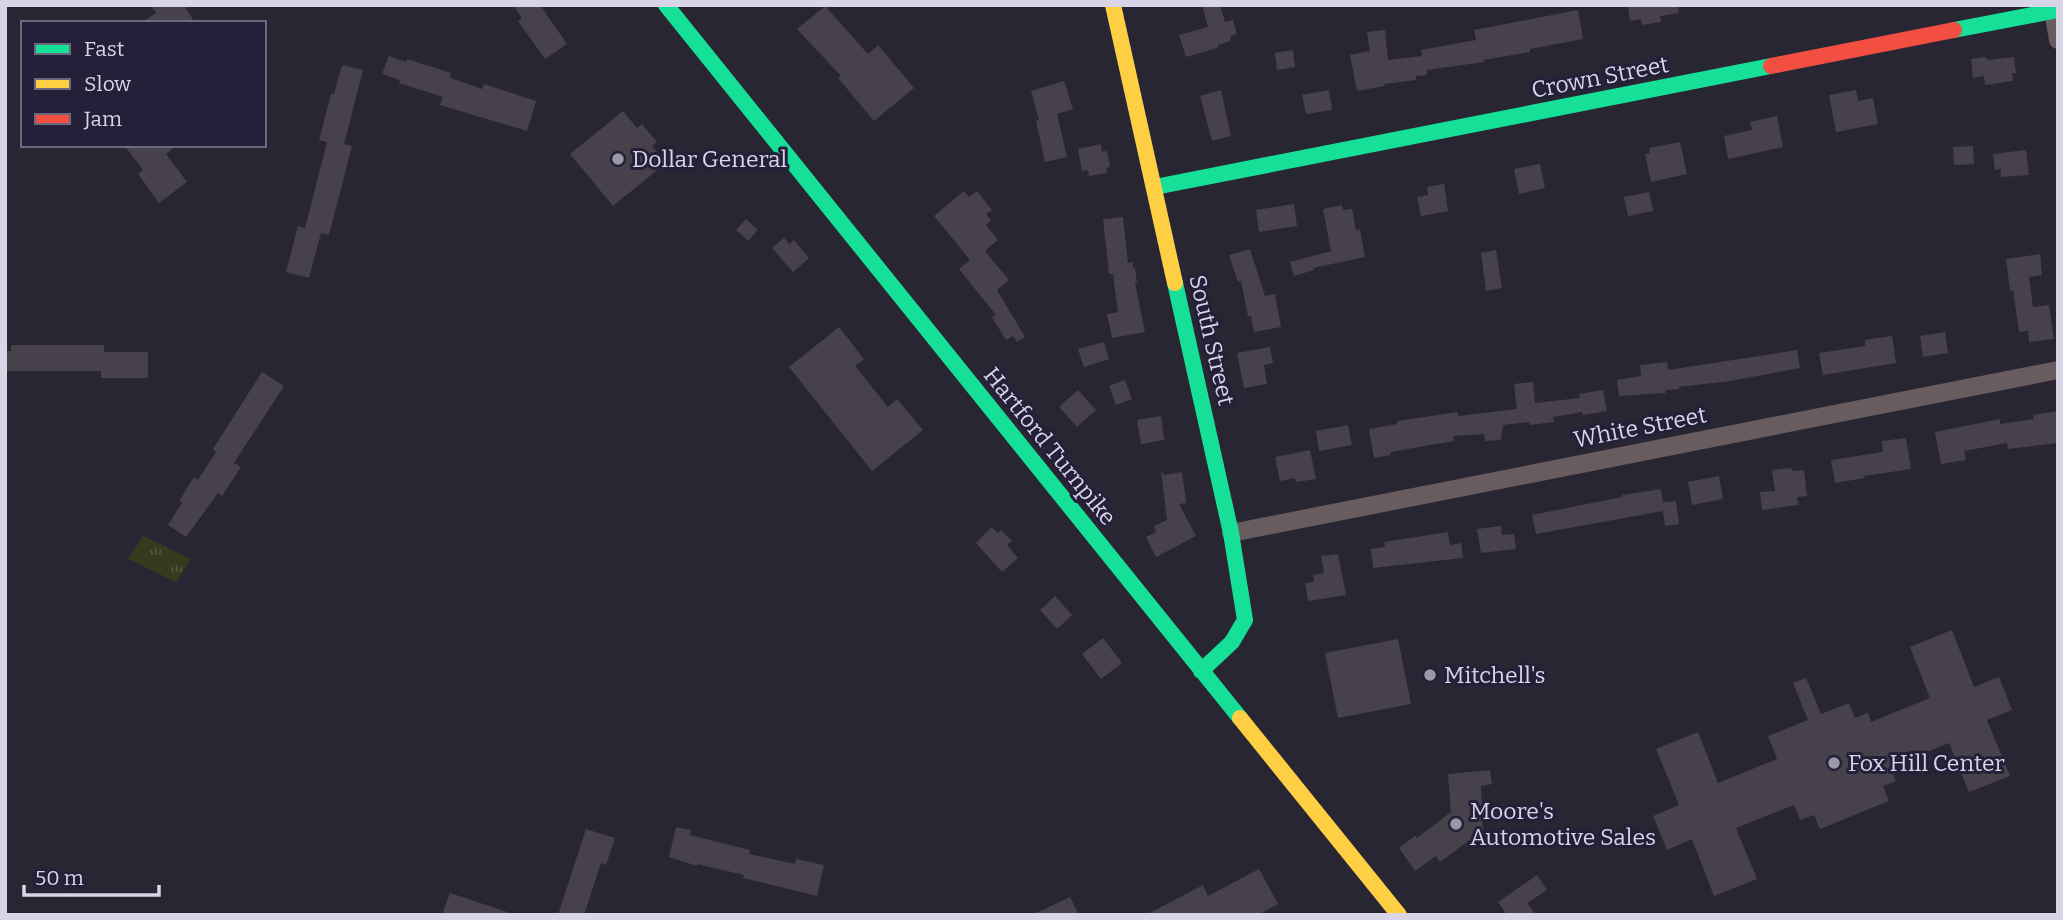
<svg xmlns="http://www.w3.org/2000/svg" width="2063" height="920" viewBox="0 0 2063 920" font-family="Bitter,serif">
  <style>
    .park { fill: url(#park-tufts) }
    .building { fill: #47414c }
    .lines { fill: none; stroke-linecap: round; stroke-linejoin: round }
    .street { stroke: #695c5f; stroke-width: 18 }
    .fast { stroke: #16e098; stroke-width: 16 }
    .slow { stroke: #ffcf43; stroke-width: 16 }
    .jam { stroke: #f24e42; stroke-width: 16 }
    .poi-dot { fill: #9a98a7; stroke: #252039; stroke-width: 2.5 }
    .labels { text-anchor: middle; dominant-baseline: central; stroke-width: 6; stroke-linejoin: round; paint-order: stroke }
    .street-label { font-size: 23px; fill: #d7d5e6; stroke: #252039 }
    .poi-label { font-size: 23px; fill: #d7d5e6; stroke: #252039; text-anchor: start }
  </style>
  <defs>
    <pattern id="park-tufts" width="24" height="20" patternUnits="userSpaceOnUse" patternTransform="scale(1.75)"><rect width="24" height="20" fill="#343b1f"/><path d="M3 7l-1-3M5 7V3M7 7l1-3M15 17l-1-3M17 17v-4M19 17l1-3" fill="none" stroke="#515640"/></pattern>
  </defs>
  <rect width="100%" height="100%" fill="#282633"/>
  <path class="park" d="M143 536 191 559 176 582 128 559Z"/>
  <path class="building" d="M151 5H184L195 23H141L156 13Z
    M513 5H540L567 44 545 59 518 21 522 18Z
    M1202 5H1220L1225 22 1233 20 1237 34 1230 36 1231 41 1218 45 1217 48 1186 57 1179 35 1208 27Z
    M1628 5H1678L1679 13 1660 16 1661 22 1642 25 1641 19 1630 21Z
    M825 6 868 54 878 45 914 88 874 121 838 78 841 76 797 29Z
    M1578 10 1583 39 1530 49V52L1483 60 1484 62 1427 70V75L1416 76V80L1384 84V86L1357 91 1350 55 1370 51 1367 32 1385 30 1388 60 1422 56 1421 50 1476 40 1474 30Z
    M1293 50 1295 67 1277 70 1275 53Z
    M389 56 406 62 407 59 451 73 450 78 482 89 484 84 536 101 527 131 440 105 443 97 399 83 400 80 382 74Z
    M1985 57 1989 60 2014 57 2016 73H2012L2013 81 1985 85 1984 76 1973 78 1971 59Z
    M342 65 363 70 344 144 352 146 329 235 321 233 309 278 286 272 298 226 305 228 327 142 319 140 331 94H334Z
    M1064 81 1073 109 1057 114 1067 157 1045 162 1036 121 1039 120 1031 91Z
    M1221 90 1231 136 1212 141 1200 96Z
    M1329 90 1332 110 1306 114 1302 95Z
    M1856 90 1858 101 1873 98 1878 124 1836 132 1829 95Z
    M623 111 637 128 642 124 657 142 652 146 666 163 613 206 570 154Z
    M1777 116 1783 147 1728 159 1724 136 1752 130 1750 122Z
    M1680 142 1687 174 1651 182 1645 154 1650 153 1649 148Z
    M1101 144 1102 152 1107 151 1110 167 1106 168 1107 173 1089 176 1088 170 1082 171 1078 149Z
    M124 145H177L166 154 187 182 159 203 138 174 143 170Z
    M1973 146 1974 164 1954 165 1953 147Z
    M2026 150 2029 175 2001 177V169L1995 170 1993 154Z
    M1540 164 1545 188 1519 194 1514 169Z
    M1444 184 1448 211 1421 216 1417 197 1428 195 1427 187Z
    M964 191 969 197 977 191 992 210 986 214 991 220 986 225 998 240 985 251 1009 280 997 290 1025 337 1017 342 1013 336 1006 340 992 317 996 315 959 269 970 260 934 216Z
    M1649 192 1653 211 1628 216 1624 197Z
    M1294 204 1297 226 1259 232 1256 210Z
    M1342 205 1343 210 1352 209 1356 230 1360 229 1365 257 1313 268 1314 270 1294 276 1290 262 1331 251 1323 209Z
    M1123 217 1128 263 1133 262V268H1135L1137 283H1135L1145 332 1112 338 1107 314 1118 312 1113 274H1109L1103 219Z
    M746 219 758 230 748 241 736 230Z
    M784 238 790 244 794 240 809 258 793 272 772 248Z
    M1250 249 1265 296 1275 294 1281 327 1254 332 1251 316H1248L1241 281 1238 282 1229 255Z
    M1496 250 1502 288 1486 291 1481 253Z
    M2040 254 2042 275 2029 277 2033 307 2049 305 2054 339 2029 342 2028 331 2019 332 2013 290 2010 291 2006 259Z
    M839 327 864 359 855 366 888 407 897 399 923 430 872 471 789 367Z
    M1945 332 1948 353 1923 357 1920 336Z
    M1892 336 1896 363 1823 375 1819 353 1865 346V340Z
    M1104 342 1109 359 1084 367 1078 349Z
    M11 345H104V352H148V378H101V371H5V351H11Z
    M1270 347 1273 363 1264 365 1267 384 1244 388 1237 353Z
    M1797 350 1800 368 1730 381 1679 387V389L1665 390 1666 393 1619 396 1617 380 1641 376 1640 365 1667 362 1668 370Z
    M262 372 284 386 234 463 241 467 222 496 218 493 186 537 168 525 182 503 179 501 194 477 198 480 216 452 213 449Z
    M1125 380 1132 399 1116 405 1109 386Z
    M1533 382 1535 403 1580 398 1579 394 1603 390 1607 411 1583 415 1582 412 1553 417 1554 422 1530 425 1529 422 1503 425 1501 440 1485 441 1484 434 1453 436 1454 441 1402 450 1391 452 1390 455 1374 458 1369 429 1397 424V421L1458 412V416L1517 409 1514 384Z
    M1078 390 1096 410 1077 427 1059 407Z
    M2058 411V443L2008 449 2007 443 1964 451 1966 460 1941 464 1935 432 2000 419V424L2034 419 2033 415Z
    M1161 416 1164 440 1141 444 1137 420Z
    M1348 425 1352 445 1319 451 1316 431Z
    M1906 438 1911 469 1864 476V478L1835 483 1831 460 1883 452 1882 441Z
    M1310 450 1316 479 1296 482 1295 478 1280 481 1275 457Z
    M1791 468 1793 471 1804 470 1807 496 1797 497 1798 505 1762 510 1760 492 1775 491 1772 470Z
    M1161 471 1164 475 1182 472 1186 503 1179 504 1196 536 1156 557 1146 537 1156 532 1154 526 1167 520Z
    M1719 476 1723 499 1692 505 1688 482Z
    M1661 489 1663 502 1676 501 1679 524 1665 526 1663 511 1536 534 1532 515 1622 497V495Z
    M1501 526 1502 535 1514 534 1516 549 1481 553 1477 529Z
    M992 527 998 533 1001 530 1012 541 1007 545 1018 558 1002 572 976 543Z
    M1448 532 1450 545 1461 543 1463 558 1373 568 1371 549 1385 547 1384 542Z
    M1338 554 1346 595 1308 601 1305 583 1314 582 1313 575 1324 573 1321 556Z
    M1055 596 1072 615 1057 629 1040 610Z
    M1952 630 1974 687 1999 677 2012 710 1987 720 2010 776 1969 792 1949 743 1890 767 1896 781 1883 786 1889 801 1820 829 1814 815 1800 820 1794 805 1736 828 1757 879 1714 896 1692 839 1667 850 1653 816 1679 805 1656 749 1698 732 1718 783 1777 759 1768 736 1808 720 1793 683 1806 678 1821 714 1849 703 1855 718 1868 713 1871 722 1930 698 1910 647Z
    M1103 638 1122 663 1101 679 1082 654Z
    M1398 639 1411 704 1338 718 1325 653Z
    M1490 770 1492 784 1481 786 1483 830 1440 862 1436 856 1415 871 1399 848 1415 836 1417 838 1451 812 1448 774Z
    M676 827 691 830 690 835 750 850 749 854 795 864 796 859 824 865 817 896 743 878 744 875 697 864V866L669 857Z
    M586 829 615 838 606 865 601 863 584 915H558Z
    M1259 869 1278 904 1258 915H1146L1203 885 1208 896Z
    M1537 875 1547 890 1527 903 1536 915H1507L1498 902Z
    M450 893 507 912V915H442Z
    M1070 897 1079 915H1032Z"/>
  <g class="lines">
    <path class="street" d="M2052 5 2058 40
      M1231 533 2058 370"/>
    <path class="fast" d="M666 5 1240 718
      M1954 30 2053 11
      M1155 187 1771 66
      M1175 283 1231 533 1245 620 1232 642 1201 671"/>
    <path class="slow" d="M1113 5 1175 283
      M1240 718 1399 915"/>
    <path class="jam" d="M1771 66 1954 30"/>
  </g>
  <g class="poi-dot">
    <circle cx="618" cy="159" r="7"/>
    <circle cx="1430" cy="675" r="7"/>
    <circle cx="1834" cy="763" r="7"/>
    <circle cx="1456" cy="824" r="7"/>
  </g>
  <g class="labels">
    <g class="street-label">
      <text transform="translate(1600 77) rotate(-11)">Crown Street</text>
      <text transform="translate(1212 340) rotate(77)">South Street</text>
      <text transform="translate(1640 427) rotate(-11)">White Street</text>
      <text transform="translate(1050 446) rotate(51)">Hartford Turnpike</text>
    </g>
    <g class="poi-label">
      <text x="632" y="159">Dollar General</text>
      <text x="1444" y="675">Mitchell's</text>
      <text x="1848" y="763">Fox Hill Center</text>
      <text x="1470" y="811">Moore's<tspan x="1470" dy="26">Automotive Sales</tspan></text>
    </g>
  </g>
  <rect width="2063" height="920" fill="none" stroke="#d7d5e6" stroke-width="14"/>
  <rect x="21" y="21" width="245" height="126" fill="#252039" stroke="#6c687e" stroke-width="2"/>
  <rect x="35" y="44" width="35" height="10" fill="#16e098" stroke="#6c687e" stroke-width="2"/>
  <text x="84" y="56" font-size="21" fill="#d7d5e6">Fast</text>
  <rect x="35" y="79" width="35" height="10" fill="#ffcf43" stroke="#6c687e" stroke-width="2"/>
  <text x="84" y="91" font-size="21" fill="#d7d5e6">Slow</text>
  <rect x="35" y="114" width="35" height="10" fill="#f24e42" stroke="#6c687e" stroke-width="2"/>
  <text x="84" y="126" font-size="21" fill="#d7d5e6">Jam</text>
  <path d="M24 885v10h135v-10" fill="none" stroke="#d7d5e6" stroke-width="3.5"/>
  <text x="35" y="885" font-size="21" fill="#d7d5e6" stroke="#252039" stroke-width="5" paint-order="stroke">50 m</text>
</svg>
